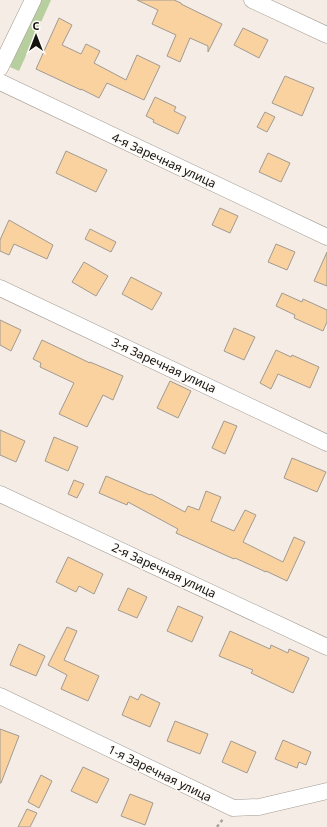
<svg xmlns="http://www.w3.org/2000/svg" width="327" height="827" viewBox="0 0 327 827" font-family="'Noto Sans',sans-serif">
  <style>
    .green { fill: #b7ce9e }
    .building { fill: #f9d2a0; stroke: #a19a92 }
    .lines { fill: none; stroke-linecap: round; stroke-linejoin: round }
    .minor-casing { stroke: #a29b93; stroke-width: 17 }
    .path { stroke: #aaa49e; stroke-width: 2.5; stroke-dasharray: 3 3; stroke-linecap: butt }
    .minor { stroke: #fff; stroke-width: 16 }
    .labels { text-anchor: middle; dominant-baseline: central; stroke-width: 3; stroke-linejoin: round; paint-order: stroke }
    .street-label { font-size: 12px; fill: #151310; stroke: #fefbf8 }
  </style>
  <rect width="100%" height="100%" fill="#f5ede5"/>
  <path class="green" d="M40 0H51L19 71 10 67Z"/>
  <path class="building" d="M137 0H174L181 3V4L222 24 208 52V46L190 38 180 62 167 56 176 35 152 24 158 10Z
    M59 18 72 25 62 45 81 54 86 44 100 51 94 63 126 80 137 55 160 66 144 100 107 83 99 98 81 89V90L36 69Z
    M243 28 268 40 259 58 234 45Z
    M285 76 314 88 302 116 272 103Z
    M155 97 176 107 174 111 186 117 178 134 153 122 154 120 146 116Z
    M265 112 275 117 267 132 257 127Z
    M66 151 107 170 96 192 56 173Z
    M268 153 290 163 281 182 259 172Z
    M220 208 238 216 230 233 212 225Z
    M9 220 53 245 47 259 14 244 9 255 0 251V240Z
    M90 229 116 242 111 252 85 239Z
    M276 244 295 252 287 270 268 262Z
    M327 252V286L314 281Z
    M84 262 108 276 96 296 72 282Z
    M131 277 162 293 152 310 122 294Z
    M282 293 302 302 303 299 327 310V322L323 331 294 318 295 315 276 306Z
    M0 320 21 330 11 351 0 345Z
    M234 328 255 337 244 360 224 351Z
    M42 340 90 363V362L123 376 113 400 103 395 87 427 59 414 74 383 40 367 41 363 33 359Z
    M276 350 291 357 292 355 319 367 310 388 278 374 271 389 260 383Z
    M170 381 191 391 178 418 157 408Z
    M224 421 237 426 225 454 212 448Z
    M0 430 25 441 16 462 0 455Z
    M54 437 78 447 68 471 45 461Z
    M292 458 326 472 317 492 284 478Z
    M106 476 150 495 151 494 185 512 188 506 199 510 206 491 221 497 211 521 234 531 245 510 256 515 243 542 283 562 294 537 305 542 287 581 266 571V572L235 558 234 559 176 533 178 529 128 502 127 505 99 493Z
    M74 480 84 484 77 498 68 494Z
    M68 557 103 574 94 594 79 586 76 592 56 582Z
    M128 588 147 597 137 618 118 610Z
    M178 606 203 617 192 642 167 631Z
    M67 627 77 631 64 660 99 676 88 701 61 689 67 675 48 665Z
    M230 631 270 649 271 645 288 653 289 649 309 658 293 693 251 673 253 670 219 656Z
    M19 644 45 656 36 676 10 665Z
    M141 694 160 703 150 727 122 715 130 696 138 700Z
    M175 721 208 734 200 754 167 741Z
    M0 729 19 736 1 783H0Z
    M283 740 311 752 306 765 299 762 297 768 275 759Z
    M231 741 256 752 247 773 222 762Z
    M83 767 109 779 97 803 71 791Z
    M41 775 52 781 39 808 28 802Z
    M130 794 153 803 145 825 121 816Z
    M27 809 37 813 30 827H18Z"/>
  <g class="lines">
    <defs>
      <path id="minor" d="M252 0 327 35
        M0 68 33 0
        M0 82 327 237
        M0 288 327 443
        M0 494 327 647
        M0 696 233 808 259 807 327 791"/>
    </defs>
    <use href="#minor" class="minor-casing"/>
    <path class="path" d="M217 827 223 819"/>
    <use href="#minor" class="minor"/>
  </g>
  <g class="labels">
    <g class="street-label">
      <text transform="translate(164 160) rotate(25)">4-я Заречная улица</text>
      <text transform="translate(164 365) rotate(25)">3-я Заречная улица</text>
      <text transform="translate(164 570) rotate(25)">2-я Заречная улица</text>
      <text transform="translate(160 773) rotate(26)">1-я Заречная улица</text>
    </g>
  </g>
  <g transform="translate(36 36)" stroke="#fefbf8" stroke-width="3" paint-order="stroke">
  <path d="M0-3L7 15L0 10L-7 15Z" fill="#151310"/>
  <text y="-6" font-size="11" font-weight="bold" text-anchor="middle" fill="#151310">С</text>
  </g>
</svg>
